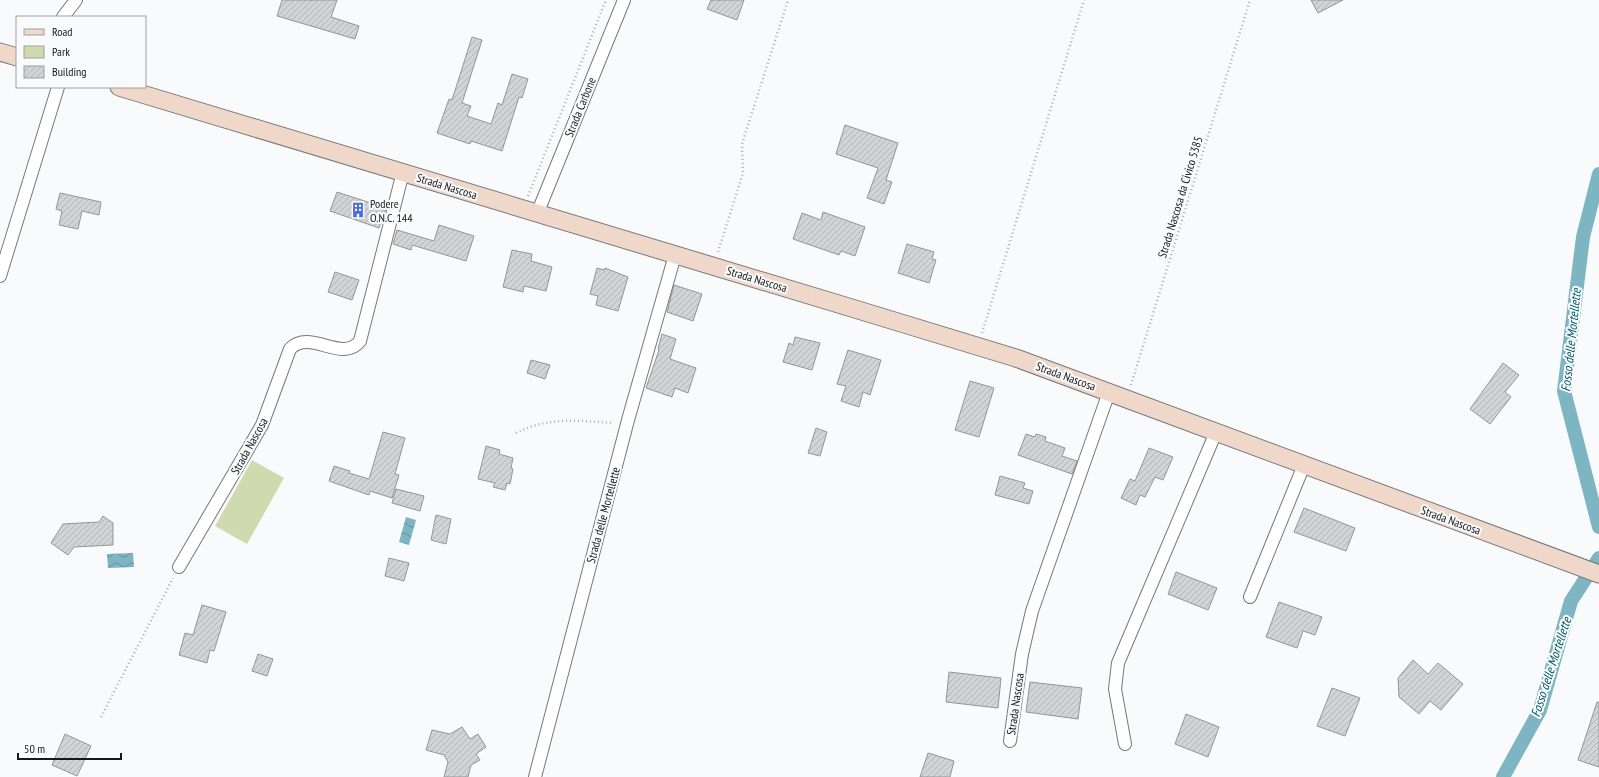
<svg xmlns="http://www.w3.org/2000/svg" width="1599" height="777" viewBox="0 0 1599 777" font-family="'PT Sans Narrow',sans-serif">
  <style>
    .green { fill: #cfdaaf }
    .water { fill: url(#water-waves) }
    .lines { fill: none; stroke-linecap: round; stroke-linejoin: round }
    .canal { stroke: #7db5c2; stroke-width: 14 }
    .building { fill: url(#building-hatch); stroke: #949597 }
    .street-casing { stroke: #77787a; stroke-width: 14 }
    .secondary-casing { stroke: #77787a; stroke-width: 19 }
    .path { stroke: #aeafb1; stroke-width: 2.5; stroke-dasharray: 1 3; stroke-linecap: butt }
    .street { stroke: #fff; stroke-width: 12 }
    .secondary { stroke: #efd8c9; stroke-width: 17 }
    .labels { text-anchor: middle; dominant-baseline: central; stroke-width: 4; stroke-linejoin: round; paint-order: stroke }
    .street-label { font-size: 12px; fill: #181819; stroke: #f9fafc }
    .poi-label { font-size: 12px; fill: #181819; stroke: #f9fafc; text-anchor: start }
    .water-label { font-size: 13px; font-style: italic; fill: #015765; stroke: #f9fafc }
  </style>
  <defs>
    <pattern id="water-waves" width="16" height="10" patternUnits="userSpaceOnUse"><rect width="16" height="10" fill="#7db5c2"/><path d="M0 5q4-4 8 0t8 0" fill="none" stroke="#65929d"/></pattern>
    <pattern id="building-hatch" width="6" height="6" patternUnits="userSpaceOnUse"><rect width="6" height="6" fill="#d2d3d5"/><path d="M-1 1l2-2M0 6l6-6M5 7l2-2" fill="none" stroke="#b4b4b6"/></pattern>
  </defs>
  <rect width="100%" height="100%" fill="#f9fafc"/>
  <path class="green" d="M252 460 284 478 247 544 215 526Z"/>
  <path class="water" d="M406 517 416 520 409 545 399 542Z
    M133 553 134 567 108 568 107 554Z"/>
  <g class="lines">
    <path class="canal" d="M1599 174 1583 237 1564 391 1599 527
      M1503 777 1540 710 1571 601 1599 558"/>
  </g>
  <path class="building" d="M282 0H337L331 17 359 26 355 39 277 16Z
    M711 0H744L737 20 707 9Z
    M1311 0H1343L1318 13Z
    M472 37 482 40 462 103 471 106 467 116 491 124 498 103 502 105 512 74 528 79 522 98 519 97 502 151 471 141 470 144 437 133 449 99 452 100Z
    M845 125 898 143 886 180 892 182 884 204 867 198 878 168 836 154Z
    M337 192 386 208 379 228 330 211Z
    M60 193 101 202 99 215 82 211 78 229 59 225 62 211 56 209Z
    M823 212 865 227 855 256 841 251 839 255 793 239 802 213 821 220Z
    M439 225 474 236 466 261 412 245 411 250 393 244 397 230 434 241Z
    M907 244 934 252 932 259 936 260 929 283 898 273Z
    M512 250 532 254 531 261 552 267 546 291 524 286 523 292 503 287Z
    M597 268 604 270 605 268 628 277 618 311 596 305 598 296 590 294Z
    M335 272 359 280 352 300 328 292Z
    M674 285 702 294 693 321 667 312Z
    M662 334 676 339 670 359 696 368 688 393 675 388 672 397 646 388 659 350 658 349Z
    M795 337 820 343 812 370 783 362 789 343 793 345Z
    M848 350 881 360 870 395 863 392 859 407 841 401 846 386 837 384Z
    M531 360 550 365 545 379 527 373Z
    M1503 363 1519 375 1505 392 1511 397 1490 424 1470 409Z
    M970 381 994 388 979 437 955 430Z
    M816 428 827 432 820 456 808 453Z
    M383 432 405 438 395 474 399 475 392 498 370 491 369 495 329 481 334 466 350 471 349 473 369 479Z
    M1026 434 1035 437 1036 434 1046 437 1045 441 1065 448 1062 456 1077 461 1072 474 1018 455Z
    M486 446 500 450 499 454 513 458 511 468 513 469 510 484 507 483 505 490 493 487 495 483 478 479Z
    M1149 448 1173 457 1163 480 1155 477 1145 497 1140 495 1136 505 1121 498 1130 479 1135 481Z
    M1000 476 1025 483 1023 488 1033 491 1029 504 995 495Z
    M396 489 424 496 420 511 392 503Z
    M1304 508 1355 528 1346 551 1294 532Z
    M436 515 451 519 446 544 431 540Z
    M103 516 113 523V545L74 547 68 555 51 543 63 524 99 522Z
    M389 558 409 563 404 581 385 576Z
    M1176 572 1217 588 1208 610 1168 594Z
    M1279 602 1322 617 1315 635 1303 631 1297 648 1266 637Z
    M202 605 226 612 214 651 210 650 207 663 179 655 185 633 193 635Z
    M258 654 273 659 267 676 252 671Z
    M1413 660 1428 674 1438 663 1463 684 1441 710 1430 701 1419 714 1399 697 1398 678Z
    M949 672 1001 678 998 708 946 702Z
    M1030 682 1082 688 1078 719 1026 712Z
    M1332 688 1360 698 1345 736 1317 726Z
    M1597 702H1599V767L1578 760Z
    M1186 714 1219 727 1208 757 1175 744Z
    M462 727 470 739 478 734 486 747 476 754 480 760 471 765 468 777H444L448 762 444 755 426 750 432 730 450 734Z
    M65 734 91 746 77 776 52 765Z
    M928 753 954 761 950 777H920Z"/>
  <g class="lines">
    <defs>
      <path id="street" d="M63 17 76 0
        M537 214 624 0
        M0 276 58 87
        M179 567 262 425 290 349C310 328 342 364 360 341L403 172
        M1250 597 1304 465
        M1010 741 1022 654 1032 611 1109 392
        M1125 744 1115 689 1118 663 1216 432
        M535 777 628 420 675 255"/>
      <path id="secondary" d="M0 52 17 57
        M119 87 855 309 1016 358 1599 574"/>
    </defs>
    <use href="#street" class="street-casing"/>
    <use href="#secondary" class="secondary-casing"/>
    <path class="path" d="M528 196 606 0
      M718 252 743 173 742 144 788 0
      M982 333 1084 0
      M1131 385 1250 0
      M516 433C550 416 578 421 614 423
      M101 717 173 578"/>
    <use href="#street" class="street"/>
    <use href="#secondary" class="secondary"/>
  </g>
  <defs>
    <symbol id="building-bare" viewBox="-9 -9 18 18"><path d="M-4-6H4V6H1V3H-1V6H-4ZM-2.5-4.3h1.7v1.8h-1.7ZM.8-4.3h1.7v1.8H.8ZM-2.5-1h1.7V.8h-1.7ZM.8-1h1.7V.8H.8Z" fill="#4b6cdf" stroke="#f9fafc" stroke-width="2.5" paint-order="stroke"/></symbol>
  </defs>
  <g fill-rule="evenodd">
    <use href="#building-bare" x="347" y="199" width="22" height="22"/>
  </g>
  <g class="labels">
    <g class="street-label">
      <text transform="translate(580 107) rotate(-68)">Strada Carbone</text>
      <text transform="translate(447 186) rotate(17)">Strada Nascosa</text>
      <text transform="translate(1180 197) rotate(-73)">Strada Nascosa da Civico 5385</text>
      <text transform="translate(757 279) rotate(17)">Strada Nascosa</text>
      <text transform="translate(1066 376) rotate(20)">Strada Nascosa</text>
      <text transform="translate(249 446) rotate(-61)">Strada Nascosa</text>
      <text transform="translate(603 515) rotate(-75)">Strada delle Mortellette</text>
      <text transform="translate(1451 520) rotate(20)">Strada Nascosa</text>
      <text transform="translate(1015 704) rotate(-82)">Strada Nascosa</text>
    </g>
    <g class="poi-label">
      <text x="370" y="203">Podere<tspan x="370" dy="14">O.N.C. 144</tspan></text>
    </g>
    <g class="water-label">
      <text transform="translate(1571 340) rotate(-84)">Fosso delle Mortellette</text>
      <text transform="translate(1551 667) rotate(-72)">Fosso delle Mortellette</text>
    </g>
  </g>
  <rect x="16" y="16" width="130" height="72" fill="#f9fafc" stroke="#9fa0a1"/>
  <rect x="24" y="29" width="20" height="6" fill="#efd8c9" stroke="#9fa0a1"/>
  <text x="52" y="36" font-size="12" fill="#181819">Road</text>
  <rect x="24" y="46" width="20" height="12" fill="#cfdaaf" stroke="#9fa0a1"/>
  <text x="52" y="56" font-size="12" fill="#181819">Park</text>
  <rect x="24" y="66" width="20" height="12" fill="url(#building-hatch)" stroke="#9fa0a1"/>
  <text x="52" y="76" font-size="12" fill="#181819">Building</text>
  <path d="M18 753v6h103v-6" fill="none" stroke="#181819" stroke-width="2"/>
  <text x="24" y="753" font-size="12" fill="#181819" stroke="#f9fafc" stroke-width="3" paint-order="stroke">50 m</text>
</svg>
